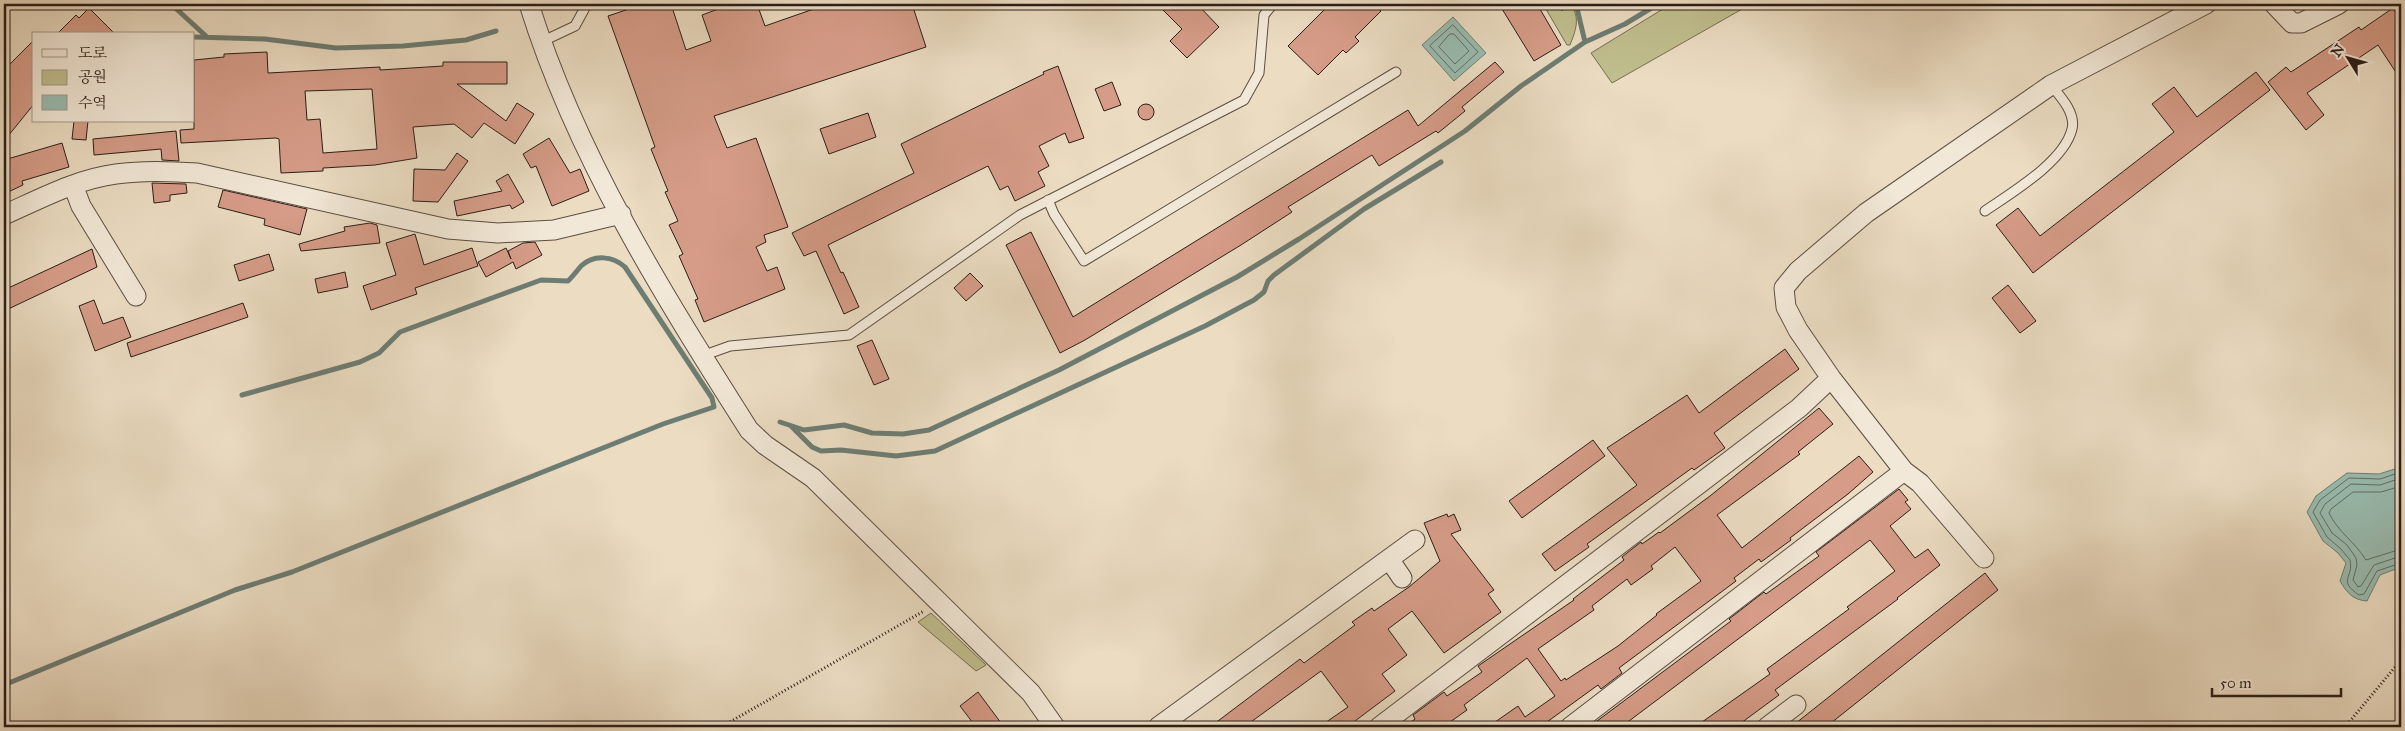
<svg xmlns="http://www.w3.org/2000/svg" width="2405" height="731" viewBox="0 0 2405 731" font-family="'IM FELL Great Primer','Noto Serif KR',serif">
  <style>
    .green { fill: #c0be8e; stroke: #766e53 }
    .water { fill: #99bcb0; stroke: #6d7d73 }
    .lines { fill: none; stroke-linecap: round; stroke-linejoin: round }
    .shore { stroke: #626d64; stroke-width: 1 }
    .stream { stroke: #6d7d73; stroke-width: 5 }
    .building { fill: #d69c88; stroke: #2b1e18; fill-rule: evenodd }
    .service-casing { stroke: #5b4e42; stroke-width: 11 }
    .minor-casing { stroke: #5b4e42; stroke-width: 21 }
    .path { stroke: #2b1e18; stroke-width: 3; stroke-dasharray: 1 2.5; stroke-linecap: butt }
    .service { stroke: #f2e8d7; stroke-width: 9 }
    .minor { stroke: #f2e8d7; stroke-width: 19 }
  </style>
  <rect width="100%" height="100%" fill="#ebdcc2"/>
  <filter id="stains"><feTurbulence type="fractalNoise" baseFrequency=".004" numOctaves="4"/><feColorMatrix values="0 0 0 0 .2 0 0 0 0 .09 0 0 0 0 .02 0 0 0 .5 -.17"/></filter>
  <radialGradient id="worn" r=".72"><stop offset=".6" stop-color="#630" stop-opacity="0"/><stop offset="1" stop-color="#630" stop-opacity=".3"/></radialGradient>
  <path class="green" d="M1543 4H1555L1562 11 1569 4C1582 16 1575 32 1570 45H1567Z
    M1671 4H1751L1612 83 1591 53Z
    M931 613 986 665 976 671 918 622Z"/>
  <path class="water" d="M1453 17 1486 53 1454 81 1422 45Z
    M2401 467V567L2380 575 2367 601C2353 600 2347 593 2340 581L2346 563 2338 553 2323 541 2307 512 2316 496 2347 473 2379 474Z"/>
  <g class="lines">
    <path class="shore" d="M1453 25 1478 52 1455 73 1430 46Z
      M1450 34H1454L1469 51 1455 64 1439 47Z
      M2401 472 2380 479 2349 478 2320 500 2313 512 2327 537 2341 549 2350 560C2354 578 2337 580 2359 595L2364 594 2377 571 2401 563
      M2401 478 2380 485 2351 484 2325 504 2320 513 2332 533 2347 545 2356 558 2357 565 2353 580 2358 587 2361 586 2374 565 2401 556
      M2401 486 2381 492H2353L2331 509 2329 513C2338 532 2355 542 2366 560L2401 549"/>
    <path class="stream" d="M171 4 207 37
      M194 37 265 39 336 48 403 46 466 40 496 31
      M1585 42 1625 24 1658 4
      M780 422 804 430 844 425 872 433 903 434 929 430 1059 370 1237 277 1299 239 1465 131 1521 86 1585 42 1576 4
      M791 426 812 447 821 451 841 450 896 456 935 451 1205 326 1254 300 1264 292 1268 281 1274 275 1364 209 1441 162
      M4 685 235 590 292 572 663 424 714 407 712 398 625 267C613 256 594 254 581 266 577 271 573 276 568 281L541 280 400 332 379 353 360 362 242 395"/>
  </g>
  <path class="building" d="M644 4H671L686 50 711 41 702 15 732 4H757L765 26 828 4H912L926 47 714 116 727 148 756 138 788 227 764 235 766 242 756 247 767 271 777 267 785 289 704 322 695 300 698 299 679 256 683 254 669 225 678 221 665 192 668 191 651 149 655 147 608 16Z
    M1157 4H1197L1219 27 1187 58 1170 41 1182 29Z
    M1330 4H1373L1381 11 1355 37 1359 41 1346 53 1343 50 1318 75 1288 46Z
    M1499 4H1537L1561 45 1534 61Z
    M89 8 115 34H57L76 15 79 18Z
    M2393 8 2401 20V80L2378 45 2307 93 2324 115 2306 130 2268 82 2286 67 2291 72 2359 27 2361 30Z
    M34 40V104L4 141V70Z
    M267 52 268 73 380 67V70L443 66V62H507V84H457L506 121 517 103 534 114 515 144 484 123 472 138 454 124 413 127 417 158 375 165 323 168V171L281 173 279 139 276 138 181 143 180 130 194 129V60L224 57V54ZM372 89 377 149 323 153 320 119 307 120 305 91Z
    M1495 62 1504 72 1462 107 1465 111 1438 133 1436 131 1379 166 1372 155 1288 207 1292 212 1241 245 1085 340 1060 353 1006 245 1031 232 1073 317 1408 110 1418 126Z
    M1058 66 1084 138 1069 143 1065 133 1039 146 1049 166 1038 172 1045 186 1015 201 1008 186 1000 190 988 166 828 245 841 273 843 272 859 307 844 314 816 251 804 256 792 233 914 173 901 144 1044 74 1043 72Z
    M2256 72 2270 90 2033 273 1996 225 2018 208 2040 236 2174 132 2152 104 2174 87 2197 117Z
    M1112 82 1121 105 1104 111 1095 89Z
    M1138 112a8 8 0 1 1 16 0a8 8 0 1 1-16 0Z
    M868 113 876 137 829 154 820 129Z
    M74 121H88L86 140 72 139Z
    M176 131 179 161 162 160 161 149 94 155 93 139Z
    M549 138 570 173 580 169 589 191 552 206 536 166 531 168 523 154Z
    M62 143 69 167 22 181 23 185 4 194V160Z
    M457 153 468 161 438 202 413 201 414 169 445 170Z
    M508 174 524 202 512 209 510 205 457 216 454 201 502 191 496 181Z
    M152 183 186 184 187 193 170 195V201L154 203Z
    M223 190 307 209 300 235 264 225 265 219 218 207Z
    M370 223 377 225 380 243 301 251 299 244 345 231 344 227Z
    M415 234 424 265 472 248 478 266 415 288 417 294 371 310 363 286 396 275 386 243Z
    M535 242 542 255 516 269 513 262 486 277 478 262 506 248 511 259 508 251 523 243Z
    M92 249 97 267 4 311V290Z
    M269 254 274 270 239 281 234 265Z
    M345 272 348 287 318 293 315 279Z
    M970 273 983 286 966 301 954 288Z
    M2008 285 2036 321 2020 333 1992 298Z
    M94 300 103 324 123 317 131 337 95 351 79 306Z
    M243 303 248 317 131 357 127 343Z
    M872 340 889 379 874 385 857 346Z
    M1785 349 1799 369 1714 433 1725 448 1694 470 1692 468 1587 544 1589 547 1555 571 1542 554 1637 485 1607 448 1687 395 1699 413Z
    M1819 408 1833 424 1798 452 1800 454 1717 515 1742 548 1859 456 1873 472 1848 494 1790 538 1791 540 1761 562 1759 559 1734 578 1736 581 1619 668 1622 673 1601 689 1598 685 1540 727H1488L1518 706 1525 717 1555 696 1527 658 1464 705 1467 710 1443 727H1404L1415 719 1413 715 1444 692 1447 696 1482 672 1478 666 1574 600 1573 599 1624 560 1622 557 1641 542 1642 544 1659 532 1660 533 1710 496ZM1675 547 1701 581 1656 614 1657 615 1618 646 1566 680 1565 678 1561 681 1538 649 1594 610 1592 606 1627 579 1631 585 1653 569 1651 566Z
    M1593 440 1605 456 1522 518 1509 501Z
    M1899 489 1908 500 1905 502 1911 509 1890 526 1915 558 1928 549 1940 565 1897 598 1898 599 1775 690 1779 695 1737 726 1734 722 1727 727H1695L1770 674 1767 669 1849 609 1847 607 1895 571 1870 540 1621 727H1589L1731 621 1729 619 1764 592 1766 594 1819 556 1816 552Z
    M1447 514 1448 517 1454 514 1461 530 1451 534 1494 590 1488 594 1501 612 1444 653 1412 611 1388 629 1407 655 1382 674 1395 691 1355 721 1360 727H1319L1348 707 1321 671 1244 727H1210L1300 659 1304 663 1355 625 1352 622 1372 608 1374 611 1409 587 1440 561 1424 523Z
    M1985 573 1998 590 1920 652 1826 727H1791Z
    M978 692 1004 727H976L960 706Z"/>
  <g class="lines">
    <defs>
      <path id="service" d="M541 42 575 26 587 4
        M1048 200 1054 214 1084 261 1396 72
        M1985 211C2011 193 2064 162 2072 129 2076 113 2060 96 2051 85
        M702 356 730 346 849 335 1020 215 1244 100 1259 73 1264 15 1273 4"/>
      <path id="minor" d="M529 4C576 156 664 296 749 430L765 445 813 478 1031 693 1055 727
        M2274 4 2292 23H2301L2339 4
        M73 185 81 206 136 296
        M4 215C40 199 77 179 116 174 143 170 170 171 197 173L448 229 498 233 554 230 621 214
        M1984 558 1920 483 1904 471 1831 378 1798 330 1786 307 1784 288 1798 271 1866 213 2051 85 2206 4
        M1389 559 1402 578
        M1158 727 1415 540
        M1379 727 1799 408 1831 378
        M1570 727 1904 471
        M1767 727 1796 705"/>
    </defs>
    <use href="#service" class="service-casing"/>
    <use href="#minor" class="minor-casing"/>
    <path class="path" d="M721 727 924 611
      M2345 727 2401 660"/>
    <use href="#service" class="service"/>
    <use href="#minor" class="minor"/>
  </g>
  <rect width="2405" height="731" fill="none" stroke="#ebdcc2" stroke-width="20"/>
  <rect x="5" y="5" width="2395" height="721" fill="none" stroke="#2b1e18" stroke-width="2.5"/>
  <rect x="10" y="10" width="2385" height="711" fill="none" stroke="#2b1e18"/>
  <rect x="32" y="32" width="162" height="90" fill="#f2e8d7" stroke="#a2978b"/>
  <rect x="42" y="49" width="25" height="8" fill="#f2e8d7" stroke="#a2978b"/>
  <text x="78" y="58" font-size="15" fill="#2b1e18">도로</text>
  <rect x="42" y="70" width="25" height="15" fill="#c0be8e" stroke="#a2978b"/>
  <text x="78" y="82" font-size="15" fill="#2b1e18">공원</text>
  <rect x="42" y="95" width="25" height="15" fill="#99bcb0" stroke="#a2978b"/>
  <text x="78" y="108" font-size="15" fill="#2b1e18">수역</text>
  <g transform="translate(2348 58) rotate(307)" stroke="#f2e8d7" stroke-width="4" paint-order="stroke">
  <path d="M0-4L9 19L0 12L-9 19Z" fill="#2b1e18"/>
  <text y="-8" font-size="14" font-weight="bold" text-anchor="middle" fill="#2b1e18">N</text>
  </g>
  <path d="M2212 688v8h129v-8" fill="none" stroke="#2b1e18" stroke-width="2.5"/>
  <text x="2220" y="688" font-size="15" fill="#2b1e18" stroke="#f2e8d7" stroke-width="4" paint-order="stroke">50 m</text>
  <rect width="100%" height="100%" filter="url(#stains)"/>
  <rect width="100%" height="100%" fill="url(#worn)"/>
</svg>
